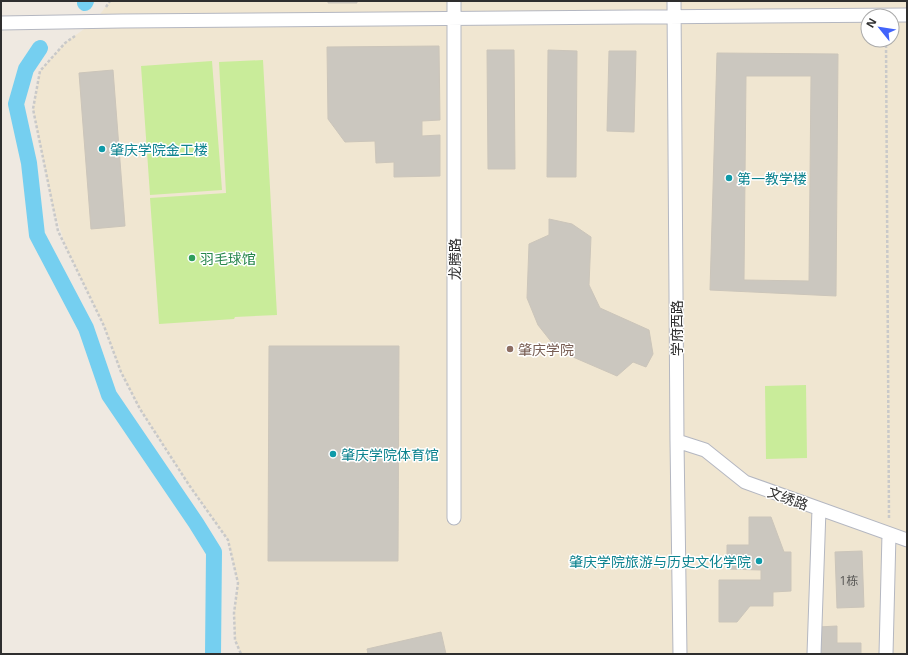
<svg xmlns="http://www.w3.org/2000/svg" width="908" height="655" viewBox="0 0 908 655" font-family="'Open Sans','Noto Sans SC',sans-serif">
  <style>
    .education { fill: #f0e6d1; fill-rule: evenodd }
    .pitch { fill: #c9ec9a }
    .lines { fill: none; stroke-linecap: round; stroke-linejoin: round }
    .canal { stroke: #75cff0; stroke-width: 16 }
    .building { fill: #cbc7bf; stroke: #cbc5ba; fill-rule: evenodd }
    .street-casing { stroke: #b4b7c1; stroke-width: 15 }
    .path { stroke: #c9c9c9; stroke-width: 2.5; stroke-dasharray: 3 2; stroke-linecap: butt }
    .street { stroke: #fff; stroke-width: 13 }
    .culture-dot { fill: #0f9aa8; stroke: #fff; stroke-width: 1.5 }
    .leisure-dot { fill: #2e9e5b; stroke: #fff; stroke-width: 1.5 }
    .education-dot { fill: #8d6e63; stroke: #fff; stroke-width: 1.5 }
    .labels { text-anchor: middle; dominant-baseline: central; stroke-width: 3; stroke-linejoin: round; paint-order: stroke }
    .number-label { font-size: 12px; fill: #555452 }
    .culture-label { font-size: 14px; fill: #0d838f; stroke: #fff; text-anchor: start }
    .leisure-label { font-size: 14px; fill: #27864d; stroke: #fff; text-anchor: start }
    .street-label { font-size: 14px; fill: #2e2e2e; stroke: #fff }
    .education-label { font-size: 14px; fill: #785e54; stroke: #fff; text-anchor: start }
  </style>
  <rect width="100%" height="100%" fill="#efe9e1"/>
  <path class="education" d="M110 1H907V654H241L235 640 234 613 238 583 228 540 189 485 140 409 121 372 104 326 66 247 52 204 33 109 40 71 65 43 95 21ZM868 16H892V40H868Z"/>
  <path class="pitch" d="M263 60 277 315 235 317 234 319 159 324 150 198 226 193 219 62Z
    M212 61 222 190 150 195 141 66Z
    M806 385 807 458 766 459 765 386Z"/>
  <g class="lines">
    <path class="canal" d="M85 3 86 1
      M40 48 26 69 16 104 29 163 37 235 86 328 109 395 196 523 214 552 213 654"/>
  </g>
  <path class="building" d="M328 1H357V3H328Z
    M439 46 440 120 422 121V136L440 135V176L394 177V162L376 163 375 141 345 142 328 119 327 47Z
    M487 50H514L515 169H488Z
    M548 50 577 51 576 177H547Z
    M609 51H636L634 132 607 131Z
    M717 53 838 54 836 296 710 290ZM746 76H811L809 281 744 280Z
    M113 70 125 226 91 229 79 73Z
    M549 219 572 224 591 237 589 285 600 308 649 330 653 354 646 367 633 362 617 376 573 357 553 344 538 325 527 298 529 244 549 235Z
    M269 346H399L398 561H268Z
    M749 517H771L784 552H791V591L773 592V606H750L737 622H719V580H761V570L727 569V545H749Z
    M862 551 864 607 837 608 835 552Z
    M837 626V643H861V654H818V627Z
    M441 632 446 654H368L367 649Z"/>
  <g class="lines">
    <defs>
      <path id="street" d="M674 1 677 441 680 654
        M1 23 122 21 907 15
        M677 441 705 450 745 482 907 540
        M454 518V1
        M814 654 819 509
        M886 654 889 534"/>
    </defs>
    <use href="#street" class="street-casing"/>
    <path class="path" d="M106 7 110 1
      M75 36 65 43 40 71 33 109 58 231 104 326 121 372 140 409 189 485 228 540 238 583 234 613 235 640 241 654
      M886 40 889 519"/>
    <use href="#street" class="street"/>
  </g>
  <g class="culture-dot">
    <circle cx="102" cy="149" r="4"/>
    <circle cx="729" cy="178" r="4"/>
    <circle cx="333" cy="454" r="4"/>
    <circle cx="759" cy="561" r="4"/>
  </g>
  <circle class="leisure-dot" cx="192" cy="258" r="4"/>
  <circle class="education-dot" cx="510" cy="349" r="4"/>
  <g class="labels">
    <g class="number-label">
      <text x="849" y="580">1栋</text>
    </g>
    <g class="culture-label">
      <text x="110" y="149">肇庆学院金工楼</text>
      <text x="737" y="178">第一教学楼</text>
      <text x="341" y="454">肇庆学院体育馆</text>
      <text x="751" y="561" text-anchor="end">肇庆学院旅游与历史文化学院</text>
    </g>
    <g class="leisure-label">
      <text x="200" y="258">羽毛球馆</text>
    </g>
    <g class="street-label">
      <text transform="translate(454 259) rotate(-90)">龙腾路</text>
      <text transform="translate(676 328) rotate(-90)">学府西路</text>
      <text transform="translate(788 498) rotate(20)">文绣路</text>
    </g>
    <g class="education-label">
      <text x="518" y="349">肇庆学院</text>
    </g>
  </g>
  <rect width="908" height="655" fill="none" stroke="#2e2e2e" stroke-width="4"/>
  <g transform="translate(880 28) rotate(300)"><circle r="19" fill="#ffffff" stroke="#ababab"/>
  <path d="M0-3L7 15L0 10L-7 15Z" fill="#4264fb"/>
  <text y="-6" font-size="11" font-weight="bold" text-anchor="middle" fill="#2e2e2e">N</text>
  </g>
</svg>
